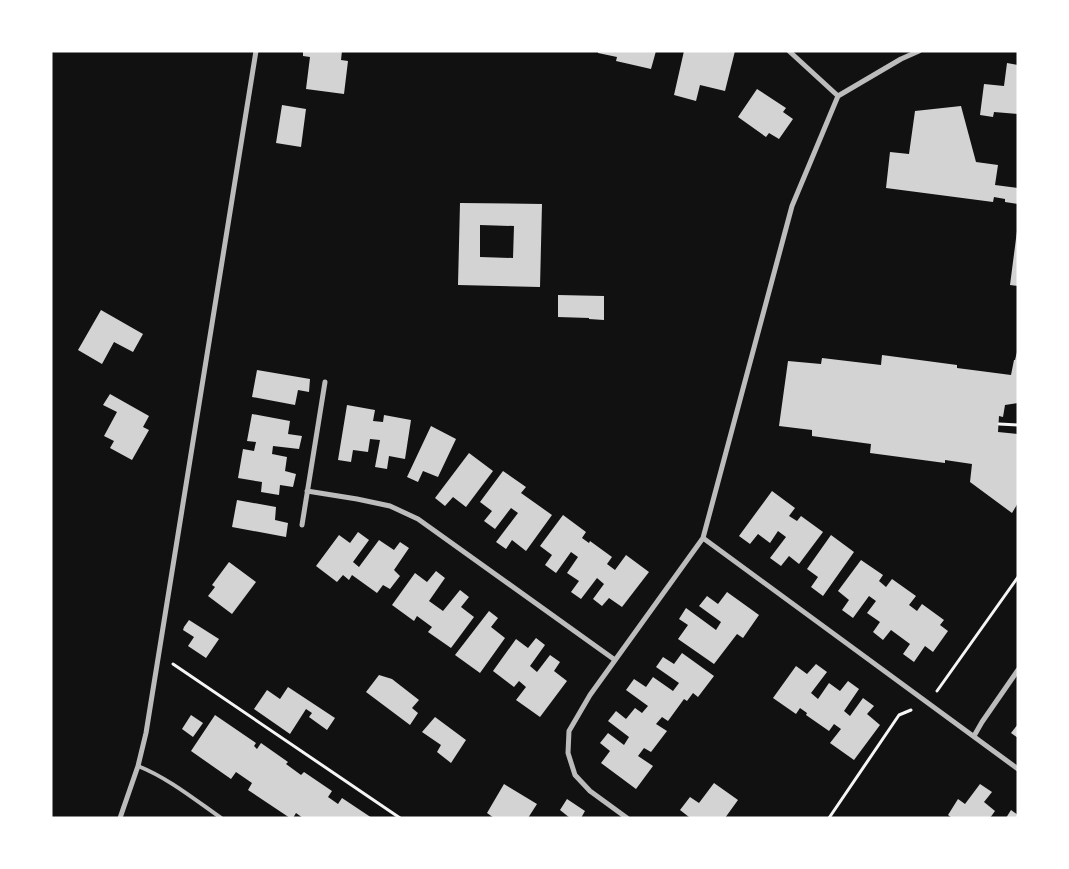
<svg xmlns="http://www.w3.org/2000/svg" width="1069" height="869" viewBox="0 0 1069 869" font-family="'Asap Condensed',sans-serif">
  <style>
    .building { fill: #d3d3d3; fill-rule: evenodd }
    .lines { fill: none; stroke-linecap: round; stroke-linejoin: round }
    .path { stroke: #f5f5f5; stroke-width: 3 }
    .service { stroke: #bcbcbc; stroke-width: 4 }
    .minor { stroke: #bcbcbc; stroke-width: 5 }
  </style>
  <rect width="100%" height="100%" fill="#111"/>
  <path class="building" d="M303 51H342L341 60 348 61 344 94 306 89 310 57 303 56Z
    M598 51H656L651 69 616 61 617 57 598 53Z
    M684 51H735L725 91 700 85 696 101 674 95Z
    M1007 63 1018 65V114L994 112 993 117 980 115 984 84 1004 86Z
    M757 89 786 108 783 112 793 119 779 139 769 133 766 137 738 117Z
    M282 105 306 109 301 147 276 143Z
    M961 106 976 162 998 165 995 185 1018 188V204L1005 202V199L994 197 993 202 886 188 890 152 909 154 915 111Z
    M460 203 542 204 540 287 458 285ZM480 225 514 226 513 258 480 257Z
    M1017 231H1018V286L1010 285Z
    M558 295 604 296V320L589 319V318L558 317Z
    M101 310 143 334 133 352 114 342 102 364 78 350Z
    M1017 352H1018V403L1005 405 1003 417 999 416 998 432 1018 434V503L1012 513 970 482 972 464 945 460V463L870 453 871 444 812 436V430L779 426 788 361 821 364 822 358 881 365 882 355 957 365V368L1011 375 1014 360H1015Z
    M257 370 310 379 309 392 298 390 295 405 252 397Z
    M110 394 149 416 143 427 149 430 132 460 110 448 114 441 104 436 117 412 103 405Z
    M347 405 375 410 373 421 383 422 384 415 411 420 405 459 389 456 387 469 375 467 380 440 370 439 368 452 353 450 351 462 338 460Z
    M252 414 290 421 288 434 302 436 299 449 273 446 272 454 287 457 285 471 296 474 293 487 280 485 279 495 261 492 262 482 238 478 243 449 254 451 256 442 247 441Z
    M431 426 456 439 438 477 423 471 418 482 407 477Z
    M469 453 493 471 466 507 453 497 445 506 435 498Z
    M503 471 526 487 521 493 552 515 526 551 512 540 506 549 496 542 518 513 511 508 495 529 484 521 492 511 480 502Z
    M772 491 795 508 789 516 797 521 801 516 823 532 799 564 789 556 781 566 770 558 786 537 778 531 770 543 758 534 750 544 739 536Z
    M237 500 276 507 275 520 288 523 286 537 232 527Z
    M563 515 586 532 582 538 589 543 590 541 612 557 607 564 615 570 626 555 649 572 622 607 609 598 602 606 593 599 604 584 597 578 581 599 571 592 579 581 567 573 578 557 571 552 556 573 545 565 552 555 540 546Z
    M358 532 369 540 353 562 359 567 379 540 394 550 400 542 409 548 394 570 400 576 390 589 383 585 377 593 352 575 349 580 343 575 337 582 316 566 339 535 350 543Z
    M831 535 854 552 823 596 811 587 818 577 807 569Z
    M861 560 883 575 879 581 886 587 892 579 916 596 909 605 917 611 922 604 944 620 940 625 948 631 933 652 925 646 914 662 903 654 910 644 891 630 883 640 873 632 880 622 867 613 876 601 869 596 853 618 842 610 849 600 838 591Z
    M229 562 256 582 232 614 208 596 215 587 212 585Z
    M436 571 445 578 429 601 443 611 460 590 469 597 461 607 474 617 451 648 428 632 432 627 417 616 414 621 392 605 415 573 427 582Z
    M727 592 759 615 743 638 737 634 714 664 678 639 688 625 679 619 686 608 716 630 721 622 699 606 707 596 718 604Z
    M489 611 498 618 491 627 505 638 480 673 455 655Z
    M189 620 219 639 206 658 188 646 194 637 183 630 184 627Z
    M536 638 545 645 530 666 537 672 550 655 560 662 554 671 567 681 540 717 516 700 526 687 519 681 514 687 493 671 516 639 528 648Z
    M682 653 714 676 698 697 693 693 687 701 684 699 668 721 662 717 656 724 667 731 651 752 644 748 638 756 653 766 636 789 601 763 610 751 600 743 608 733 624 745 629 737 608 721 616 711 626 719 635 708 642 713 648 706 626 690 634 679 646 687 653 677 673 691 679 683 656 667 663 657 674 664Z
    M816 664 827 672 811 693 818 699 829 683 840 691 848 681 859 689 844 711 850 716 863 698 874 706 867 714 880 725 854 760 830 743 841 729 834 724 829 731 806 715 807 713 800 708 796 714 773 698 796 666 807 674Z
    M379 675 392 679 419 700 412 708 418 713 410 725 366 692Z
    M288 687 335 718 327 730 309 717 312 713 306 709 290 734 254 709 267 690 280 699Z
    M191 715 203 723 193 737 182 729Z
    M215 715 256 743 254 746 257 749 261 743 288 762 286 764 301 775 304 772 332 791 328 797 338 804 342 798 372 818H303L296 813 293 818H290L248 790 252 783 236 772 231 779 191 751Z
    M435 717 466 740 451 763 437 752 441 745 422 732Z
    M1018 724V738L1011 733Z
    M714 783 738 800 725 818H688L689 817 680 810 690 797 699 803Z
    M504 784 537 804 528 818H494L487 813Z
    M980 784 992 792 984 802 995 811 990 818H952L948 815 958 799 965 804Z
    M567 799 585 811 581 818H570L560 810Z
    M1011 810 1018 815V818H1006Z"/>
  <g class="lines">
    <path class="path" d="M999 424 1018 425
      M173 664 400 818
      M937 691 1018 577
      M829 818 899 715 911 710"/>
    <path class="service" d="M138 766C168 778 194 799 221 818"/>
    <path class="minor" d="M789 51 838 96
      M838 96 901 59 919 51
      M307 491 357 499 390 506 418 519 615 660
      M302 525 325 382
      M703 538 1018 769
      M974 736 982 722 1018 670
      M120 818 138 766 146 733 256 51
      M627 818 590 791 575 775 568 753 569 731 590 695 703 538 792 206 838 96"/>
  </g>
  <rect width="1069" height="869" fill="none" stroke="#ffffff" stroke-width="105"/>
</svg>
